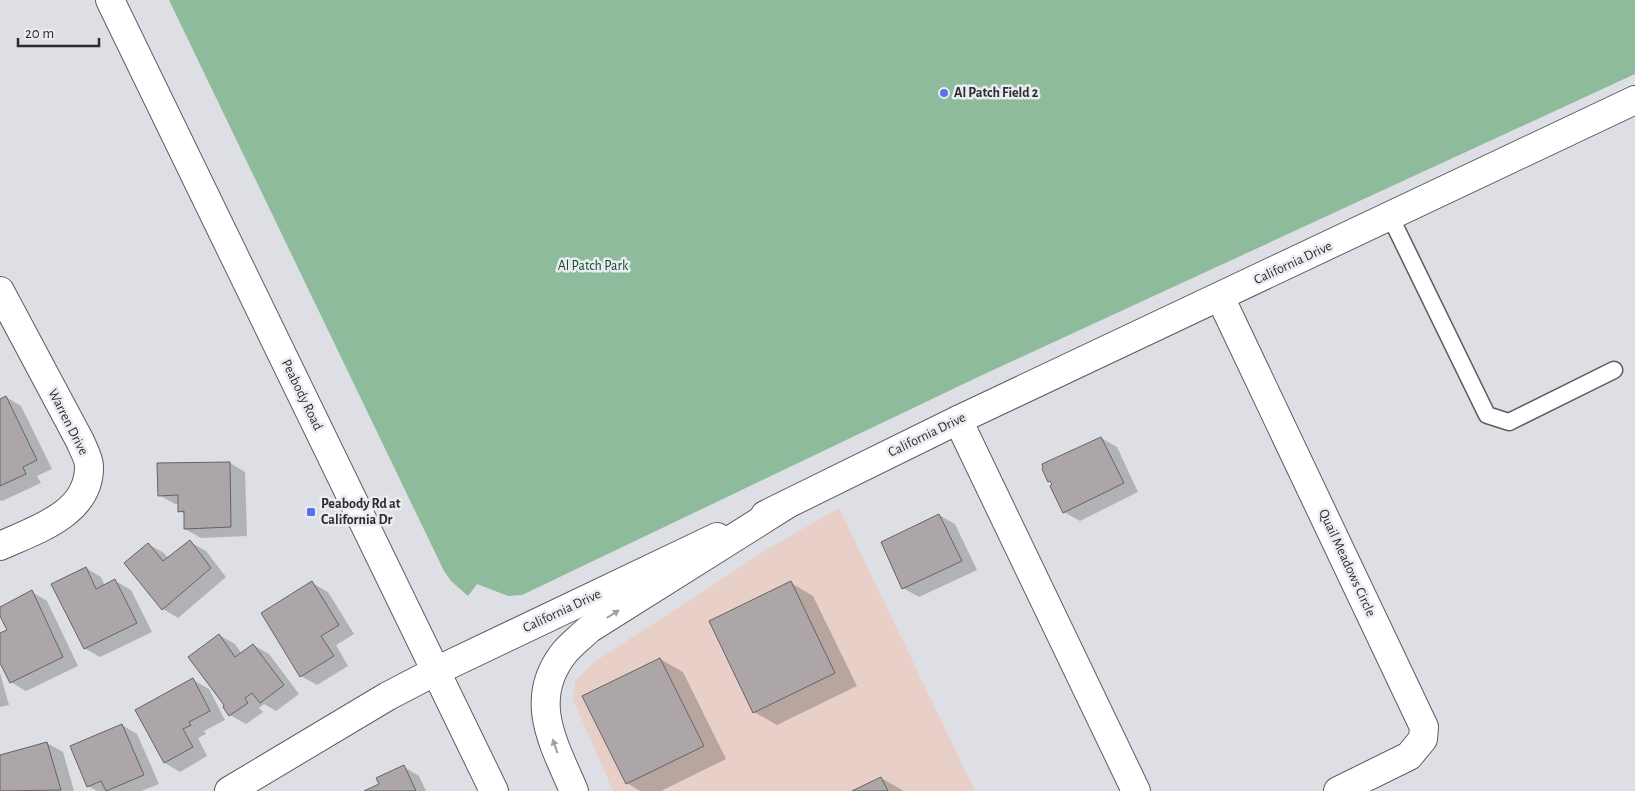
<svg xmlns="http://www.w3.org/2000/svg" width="1635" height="791" viewBox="0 0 1635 791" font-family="'Alegreya Sans',sans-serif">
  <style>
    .commercial { fill: #e8cfc7 }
    .green { fill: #8dbb9b }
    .shadow { fill: #0003 }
    .building { fill: #aca6a8; stroke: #676264 }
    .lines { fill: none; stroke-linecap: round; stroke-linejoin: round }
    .service-casing { stroke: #5c5d62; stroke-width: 19 }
    .minor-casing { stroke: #5c5d62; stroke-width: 30 }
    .tertiary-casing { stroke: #5c5d62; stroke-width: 30 }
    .secondary-casing { stroke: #5c5d62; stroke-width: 30 }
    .primary-casing { stroke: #5c5d62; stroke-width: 30 }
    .service { stroke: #fff; stroke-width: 16 }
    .minor { stroke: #fff; stroke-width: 28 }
    .tertiary { stroke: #fff; stroke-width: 28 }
    .secondary { stroke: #fff; stroke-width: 28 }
    .primary { stroke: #fff; stroke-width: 28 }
    .oneway { fill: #a0a0a1 }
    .poi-dot { fill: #5b71e8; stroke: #eaecf1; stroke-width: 2 }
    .labels { text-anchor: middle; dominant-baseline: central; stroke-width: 5; stroke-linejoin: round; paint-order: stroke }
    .poi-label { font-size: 14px; font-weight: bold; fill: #2d2d2f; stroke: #eaecf1; text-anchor: start }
    .street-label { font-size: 14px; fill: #2d2d2f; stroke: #eaecf1 }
    .park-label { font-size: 14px; fill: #0f4b2a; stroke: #eaecf1 }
  </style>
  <rect width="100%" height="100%" fill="#dddfe4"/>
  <path class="commercial" d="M839 508 975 791H613L573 699 575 681 593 663 771 547Z"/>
  <path class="green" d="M169 0H1635V74L978 377 522 595 508 596 477 584 468 596 451 581 444 571Z"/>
  <path class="shadow" d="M6 397 21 406 52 469 37 476 41 483 2 501 0 500V400Z
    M1101 438 1117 447 1138 492 1080 521 1064 512 1054 484 1049 481Z
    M230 463 245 472 247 536 201 538 185 529V514L179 511V504H175L159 495Z
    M939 515 955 524 977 570 919 597 903 588Z
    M190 542 206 551 226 577 178 618 163 609 148 544 164 553 169 559Z
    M86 568 101 577 105 586 115 581 131 590 152 632 100 657 84 648Z
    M312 583 328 592 354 634 336 645 348 666 317 685 301 676 263 613Z
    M791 583 813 596 857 686 777 725 754 712Z
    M32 592 47 601 78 666 26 691 11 682 0 660V634L9 630 0 614V608Z
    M219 635 235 644 242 654 253 645 269 654 299 694 276 711 264 704 259 708 263 712 246 724 230 715 224 707Z
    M660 659 683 672 726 759 661 791H640L627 783Z
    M0 673 9 705 0 707Z
    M193 680 209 689 225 720 204 731 206 734 198 738 207 756 180 772 165 763Z
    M122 725 137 734 159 784 141 791H97L88 786Z
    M47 743 63 752 74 791H0V756Z
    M404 767 419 776 426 791H367L381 785Z
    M881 778 904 791H855Z"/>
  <path class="building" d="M6 396 37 460 23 467 26 474 0 486V399Z
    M1101 437 1124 483 1063 513 1050 486 1052 484 1050 481 1048 482 1042 469 1043 468 1042 464Z
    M230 462 231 527 184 529V511L178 512V495L158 496 157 463Z
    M939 514 962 561 902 589 881 542Z
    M190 540 211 568 162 610 124 563 148 543 163 561Z
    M86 567 96 589 115 579 137 623 84 649 51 584Z
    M312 581 339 625 321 636 334 656 300 677 261 613Z
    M791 581 835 673 753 713 709 621Z
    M32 590 63 657 10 683 0 663V633L7 630 0 616V607Z
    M219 634 235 657 253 644 284 685 260 703 252 693 245 698 248 703 229 716 223 707 224 705 188 657Z
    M660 658 704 746 626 784 582 696Z
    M193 678 210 711 189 722 191 725 183 729 193 747 164 763 135 710Z
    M122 724 144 775 106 791 101 781 87 787 70 746Z
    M47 742 61 790 0 791V755Z
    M404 765 416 791H364L379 784 376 778Z
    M881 777 888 791H852Z"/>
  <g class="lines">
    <defs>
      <path id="service" d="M1390 216 1487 415 1509 422 1614 370"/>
      <path id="minor" d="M0 291 80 441C83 448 89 459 89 466 90 514 35 530 0 546
        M1220 297 1424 727 1423 739 1409 756 1338 791
        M958 420 1136 791
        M229 791 388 696 436 671"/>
      <path id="tertiary" d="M765 515 958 420 1635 100
        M436 671 717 537"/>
      <path id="secondary" d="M574 791C554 744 527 700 564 653 571 644 581 637 589 629L786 505"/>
      <path id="primary" d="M110 0 494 791"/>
    </defs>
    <use href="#service" class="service-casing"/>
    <use href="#minor" class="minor-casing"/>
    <use href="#tertiary" class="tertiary-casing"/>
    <use href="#secondary" class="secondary-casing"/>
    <use href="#primary" class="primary-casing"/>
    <use href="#service" class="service"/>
    <use href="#minor" class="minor"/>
    <use href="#tertiary" class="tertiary"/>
    <use href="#secondary" class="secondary"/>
    <use href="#primary" class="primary"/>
  </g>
  <defs><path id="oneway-solid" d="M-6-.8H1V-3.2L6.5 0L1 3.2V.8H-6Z" transform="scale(1.25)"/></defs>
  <g class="oneway">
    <use href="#oneway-solid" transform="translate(613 614) rotate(-32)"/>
    <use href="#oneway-solid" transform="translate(555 746) rotate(-110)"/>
  </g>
  <g class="poi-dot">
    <circle cx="944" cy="93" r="5"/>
    <rect x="306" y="507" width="10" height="10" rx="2.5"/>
  </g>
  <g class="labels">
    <g class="poi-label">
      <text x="954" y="93">Al Patch Field 2</text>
      <text x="321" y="504">Peabody Rd at<tspan x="321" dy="16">California Dr</tspan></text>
    </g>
    <g class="street-label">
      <text transform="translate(1293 263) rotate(-25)">California Drive</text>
      <text transform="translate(302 395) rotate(64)">Peabody Road</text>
      <text transform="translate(68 422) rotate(63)">Warren Drive</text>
      <text transform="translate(927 435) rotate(-26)">California Drive</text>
      <text transform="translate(1347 563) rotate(65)">Quail Meadows Circle</text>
      <text transform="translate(562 611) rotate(-25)">California Drive</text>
    </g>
    <g class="park-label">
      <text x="593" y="266">Al Patch Park</text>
    </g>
  </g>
  <path d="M18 38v8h81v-8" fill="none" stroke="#2d2d2f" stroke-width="2.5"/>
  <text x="25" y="38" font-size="15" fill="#2d2d2f" stroke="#eaecf1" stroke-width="4" paint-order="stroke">20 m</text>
</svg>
